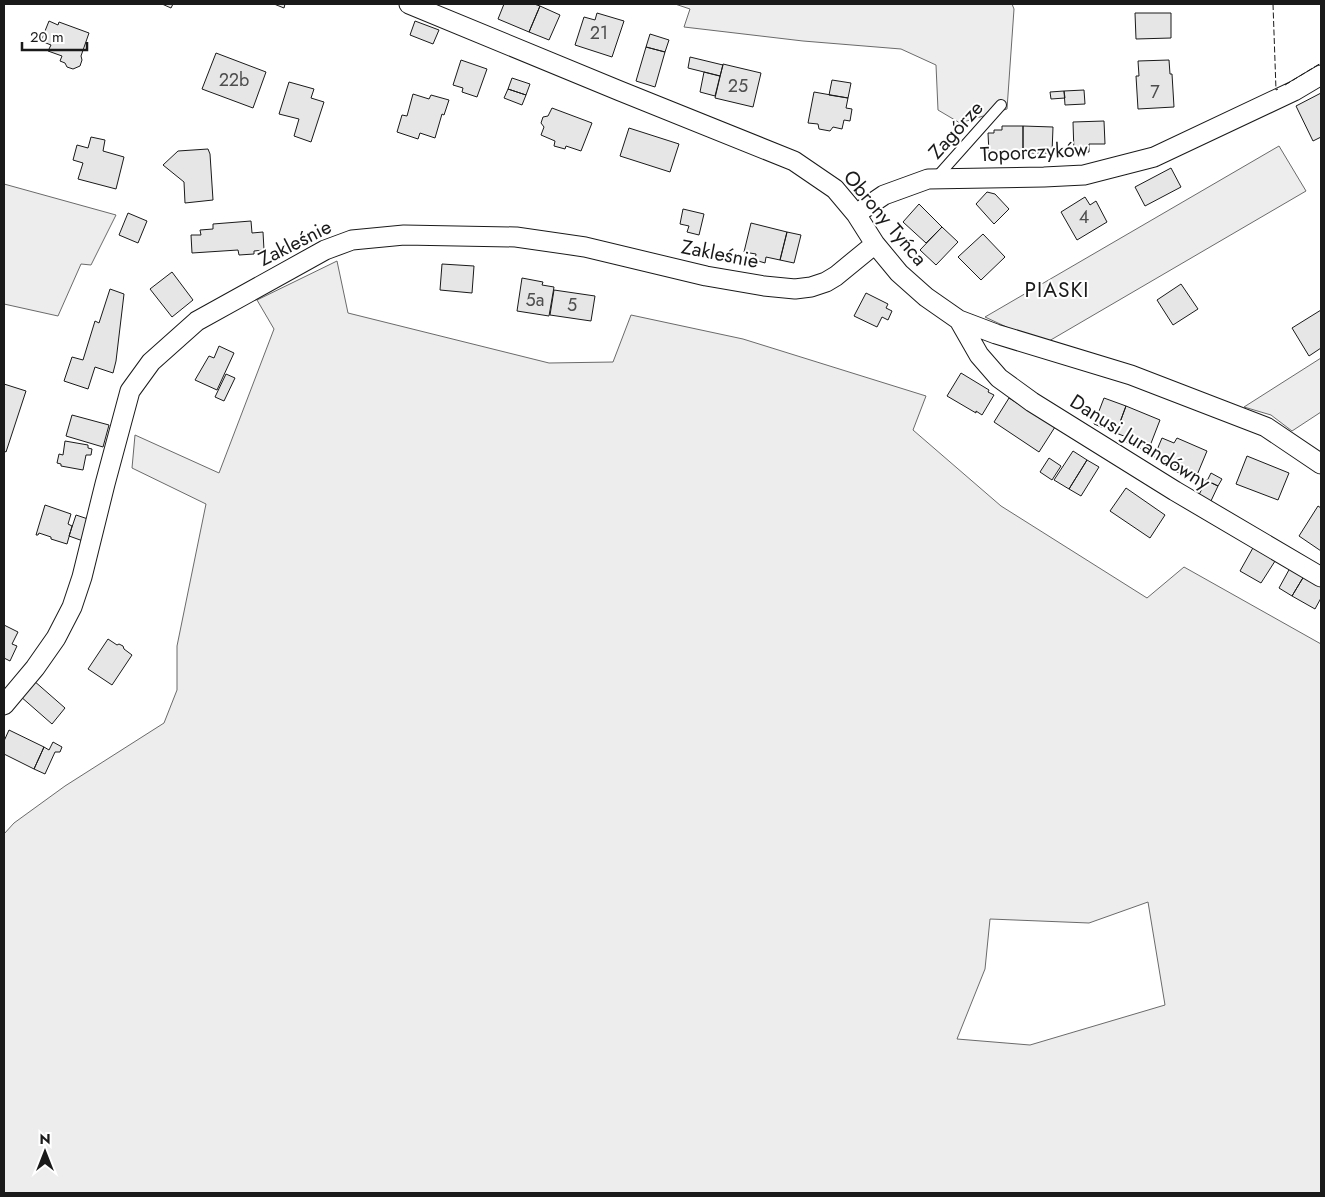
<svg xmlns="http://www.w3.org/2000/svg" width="1325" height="1197" viewBox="0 0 1325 1197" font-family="Jost,sans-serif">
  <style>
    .green { fill: #ededed; stroke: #6a6a6a; fill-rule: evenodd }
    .building { fill: #e6e6e6; stroke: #1a1a1a }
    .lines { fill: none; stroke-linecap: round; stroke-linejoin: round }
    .service-casing { stroke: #1a1a1a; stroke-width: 12 }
    .minor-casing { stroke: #1a1a1a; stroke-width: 21 }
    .service { stroke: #fff; stroke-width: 10 }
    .minor { stroke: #fff; stroke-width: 19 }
    .fence { stroke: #1a1a1a; stroke-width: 1; stroke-dasharray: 6 2.5; stroke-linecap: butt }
    .labels { text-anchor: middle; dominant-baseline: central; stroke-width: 4; stroke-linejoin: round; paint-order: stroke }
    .number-label { font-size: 18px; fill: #4d4d4d }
    .street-label { font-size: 20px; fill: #1a1a1a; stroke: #fff }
    .neighbourhood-label { font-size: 21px; letter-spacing: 1px; fill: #1a1a1a; stroke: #fff }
  </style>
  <rect width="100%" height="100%" fill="#fff"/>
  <path class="green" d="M675 4H1012L1014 9 1007 109 960 123 938 110 936 65 901 49 803 41 684 27 690 9Z
    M1279 146 1306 191 1049 341 1013 330 985 317Z
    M4 184 116 215 91 265 81 264 58 316 4 304Z
    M337 261 348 313 549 363 613 362 631 315 743 339 926 396 913 430 1001 506 1147 598 1184 567 1321 644V1193H4V834L14 823 65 786 164 723 177 690V646L206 504 132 468 135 435 219 473 274 329 257 300ZM1148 902 1165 1005 1030 1045 957 1039 985 969 990 919 1089 923Z
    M1321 358V412L1292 431 1271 415 1244 407Z"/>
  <path class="building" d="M162 4H173L171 8Z
    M274 4H285L284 8Z
    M504 4H534L540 6 529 32 498 19Z
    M540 6 560 15 549 40 529 32Z
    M597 13 624 21 612 57 575 45 584 17 595 20Z
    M1135 13H1171V38L1136 39Z
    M49 21 58 25 59 22 89 33 81 56 82 60 80 66 73 69 67 67 65 63 60 61 62 56 48 51 51 45 41 41Z
    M415 21 439 30 433 44 410 35Z
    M650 34 669 40 665 52 646 47Z
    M646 47 665 52 655 87 636 81Z
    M216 53 266 72 253 108 202 89Z
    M690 57 723 65 720 76 688 68Z
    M461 60 487 69 477 97 462 92 463 88 453 85Z
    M1169 60 1170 74H1172L1174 107 1138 109 1136 76H1139L1138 61Z
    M723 64 761 73 753 107 715 98Z
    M704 72 720 76 715 96 700 92Z
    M512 78 530 84 526 95 508 89Z
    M832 80 851 83 848 98 829 95Z
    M289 82 314 89 311 98 324 102 311 142 294 136 299 119 279 114Z
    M508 89 526 95 522 105 504 98Z
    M1084 90 1085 104 1065 105 1064 91Z
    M1064 91 1065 98 1051 99 1050 92Z
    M814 92 848 98 846 108 852 109 850 121 844 120 842 129 833 127 830 131 819 129 818 124 808 123Z
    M1321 93V137L1313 141 1296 106Z
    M413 94 429 99 431 95 449 100 444 115 442 114 435 138 420 133 418 139 397 132 402 115 407 116Z
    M552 108 592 123 581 151 566 146 565 149 554 146 555 141 541 135 544 127 541 123 543 117 548 116Z
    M1104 121 1105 144H1089V152L1074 153 1073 122Z
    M1002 126H1023V153H989L988 133H994V130H1002Z
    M1023 126 1053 127 1052 153H1023Z
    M629 128 679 144 670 172 620 156Z
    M91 137 105 140 103 151 124 157 116 189 78 179 83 163 73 160 77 145 88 148Z
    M208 149 210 154 213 200 185 203 184 182 163 165 178 151Z
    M1171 168 1181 187 1145 206 1135 187Z
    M987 192 995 194 1009 209 994 224 976 204Z
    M1085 197 1090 205 1096 201 1107 222 1077 240 1061 212Z
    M919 204 942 227 926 243 903 222Z
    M683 209 704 214 699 235 687 232 689 226 680 224Z
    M128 213 147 221 138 243 119 235Z
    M251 221 252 233 263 232 264 250 254 251V254L239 255 238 250 192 253 191 235H201L200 230 213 229V224Z
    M751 223 787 232 780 260 766 257 765 263 755 260 756 254 744 252Z
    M942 227 958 242 936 265 920 250Z
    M787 232 801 235 794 263 780 260Z
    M983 234 1005 257 981 280 958 257Z
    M442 264 474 266 472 293 440 290Z
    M172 272 193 300 172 317 150 289Z
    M522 278 543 282 542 285 554 287 549 316 517 311Z
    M1181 284 1198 309 1173 325 1157 300Z
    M110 289 124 294 116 361 113 373 95 367 88 389 64 381 72 357 83 360 95 321 99 323Z
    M554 290 595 296 591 321 550 315Z
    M866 293 888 304 886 308 892 311 888 320 882 317 877 327 854 316Z
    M1321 310V348L1309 356 1292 328Z
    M219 346 234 353 217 390 195 380 209 356 214 358Z
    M961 373 989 390 988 392 994 395 982 415 976 411V413L947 396Z
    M226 374 235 378 224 401 215 397Z
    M4 384 26 391 6 452 4 451Z
    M1009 398 1055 427 1039 452 994 422Z
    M1104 398 1126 406 1116 433 1094 424Z
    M1126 406 1160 420 1148 451 1127 443 1129 438 1116 433Z
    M72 415 109 425 103 447 66 436Z
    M1162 438 1174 443 1177 438 1207 451 1197 475 1186 470 1184 475 1175 471 1177 466 1154 457Z
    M65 441 88 445V448L92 449 91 455H86L83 470 61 466V464L57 463 59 454 63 455Z
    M1073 451 1087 460 1069 489 1054 480Z
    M1247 456 1289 473 1278 500 1236 484Z
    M1049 458 1061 466 1052 480 1040 472Z
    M1087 460 1099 467 1081 496 1069 489Z
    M1211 473 1222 479 1218 486 1207 481Z
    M1206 480 1218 486 1210 503 1198 497Z
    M1126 488 1165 515 1150 538 1110 511Z
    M45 505 71 514 68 524 72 526 67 544 51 539V537L39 533 38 535H36Z
    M1318 506 1321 508V551L1299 536Z
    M76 515 88 519 83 541 69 536Z
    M1254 546 1277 558 1261 583 1240 571Z
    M1290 568 1304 576 1292 596 1279 588Z
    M1304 576 1321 587V598L1315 609 1292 596Z
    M4 625 18 632 12 644 17 646 10 661 4 658Z
    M108 639 117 645 119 644 123 646 124 649 132 655 112 685 88 669Z
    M33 680 65 708 52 724 20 696Z
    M9 730 44 747 34 769 4 754V741Z
    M53 742 62 747 60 752H55L45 774 34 769 44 747 49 750Z"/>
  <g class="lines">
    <defs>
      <path id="service" d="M936 178 1001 105"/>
      <path id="minor" d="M409 4 620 91 794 161 835 189 856 214 875 244 899 273 926 297 959 320 996 334 1131 375 1266 427 1321 464
        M856 214 884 195 928 179 1044 177 1084 175 1154 157 1294 91 1321 75
        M959 320 979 355 999 378 1032 402 1175 491 1321 577
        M4 705 35 668 56 638 72 607 82 577 105 484 130 391 151 362 197 321 325 250 352 240 404 235 516 237 585 247 706 276 764 286 795 289 811 287 826 282 836 276 875 244"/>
    </defs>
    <use href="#service" class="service-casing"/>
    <use href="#minor" class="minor-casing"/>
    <use href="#service" class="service"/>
    <use href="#minor" class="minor"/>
    <path class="fence" d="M1273 4 1276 90 1278 89
      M1285 85 1321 63"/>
  </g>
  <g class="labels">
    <g class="number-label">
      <text x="599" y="33">21</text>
      <text x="234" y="80">22b</text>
      <text x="738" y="86">25</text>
      <text x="1155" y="92">7</text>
      <text x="1084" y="217">4</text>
      <text x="535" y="300">5a</text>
      <text x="572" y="305">5</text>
    </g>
    <g class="street-label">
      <text transform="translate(956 130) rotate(-48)">Zagórze</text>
      <text transform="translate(1034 152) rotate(-3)">Toporczyków</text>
      <text transform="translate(885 218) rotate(50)">Obrony Tyńca</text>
      <text transform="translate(295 243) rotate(-27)">Zakleśnie</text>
      <text transform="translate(720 254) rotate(11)">Zakleśnie</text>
      <text transform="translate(1140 442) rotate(32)">Danusi Jurandówny</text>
    </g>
    <g class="neighbourhood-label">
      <text x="1057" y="290">PIASKI</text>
    </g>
  </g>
  <rect width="1325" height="1197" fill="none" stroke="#1a1a1a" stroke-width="10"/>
  <g transform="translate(45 1152)" stroke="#ffffff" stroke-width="4" paint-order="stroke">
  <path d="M0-4L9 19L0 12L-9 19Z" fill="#1a1a1a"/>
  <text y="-8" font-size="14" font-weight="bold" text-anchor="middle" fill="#1a1a1a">N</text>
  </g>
  <path d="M22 42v8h65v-8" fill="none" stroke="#1a1a1a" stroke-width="2.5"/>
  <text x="30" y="42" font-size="15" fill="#1a1a1a" stroke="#ffffff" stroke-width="4" paint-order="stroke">20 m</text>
</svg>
